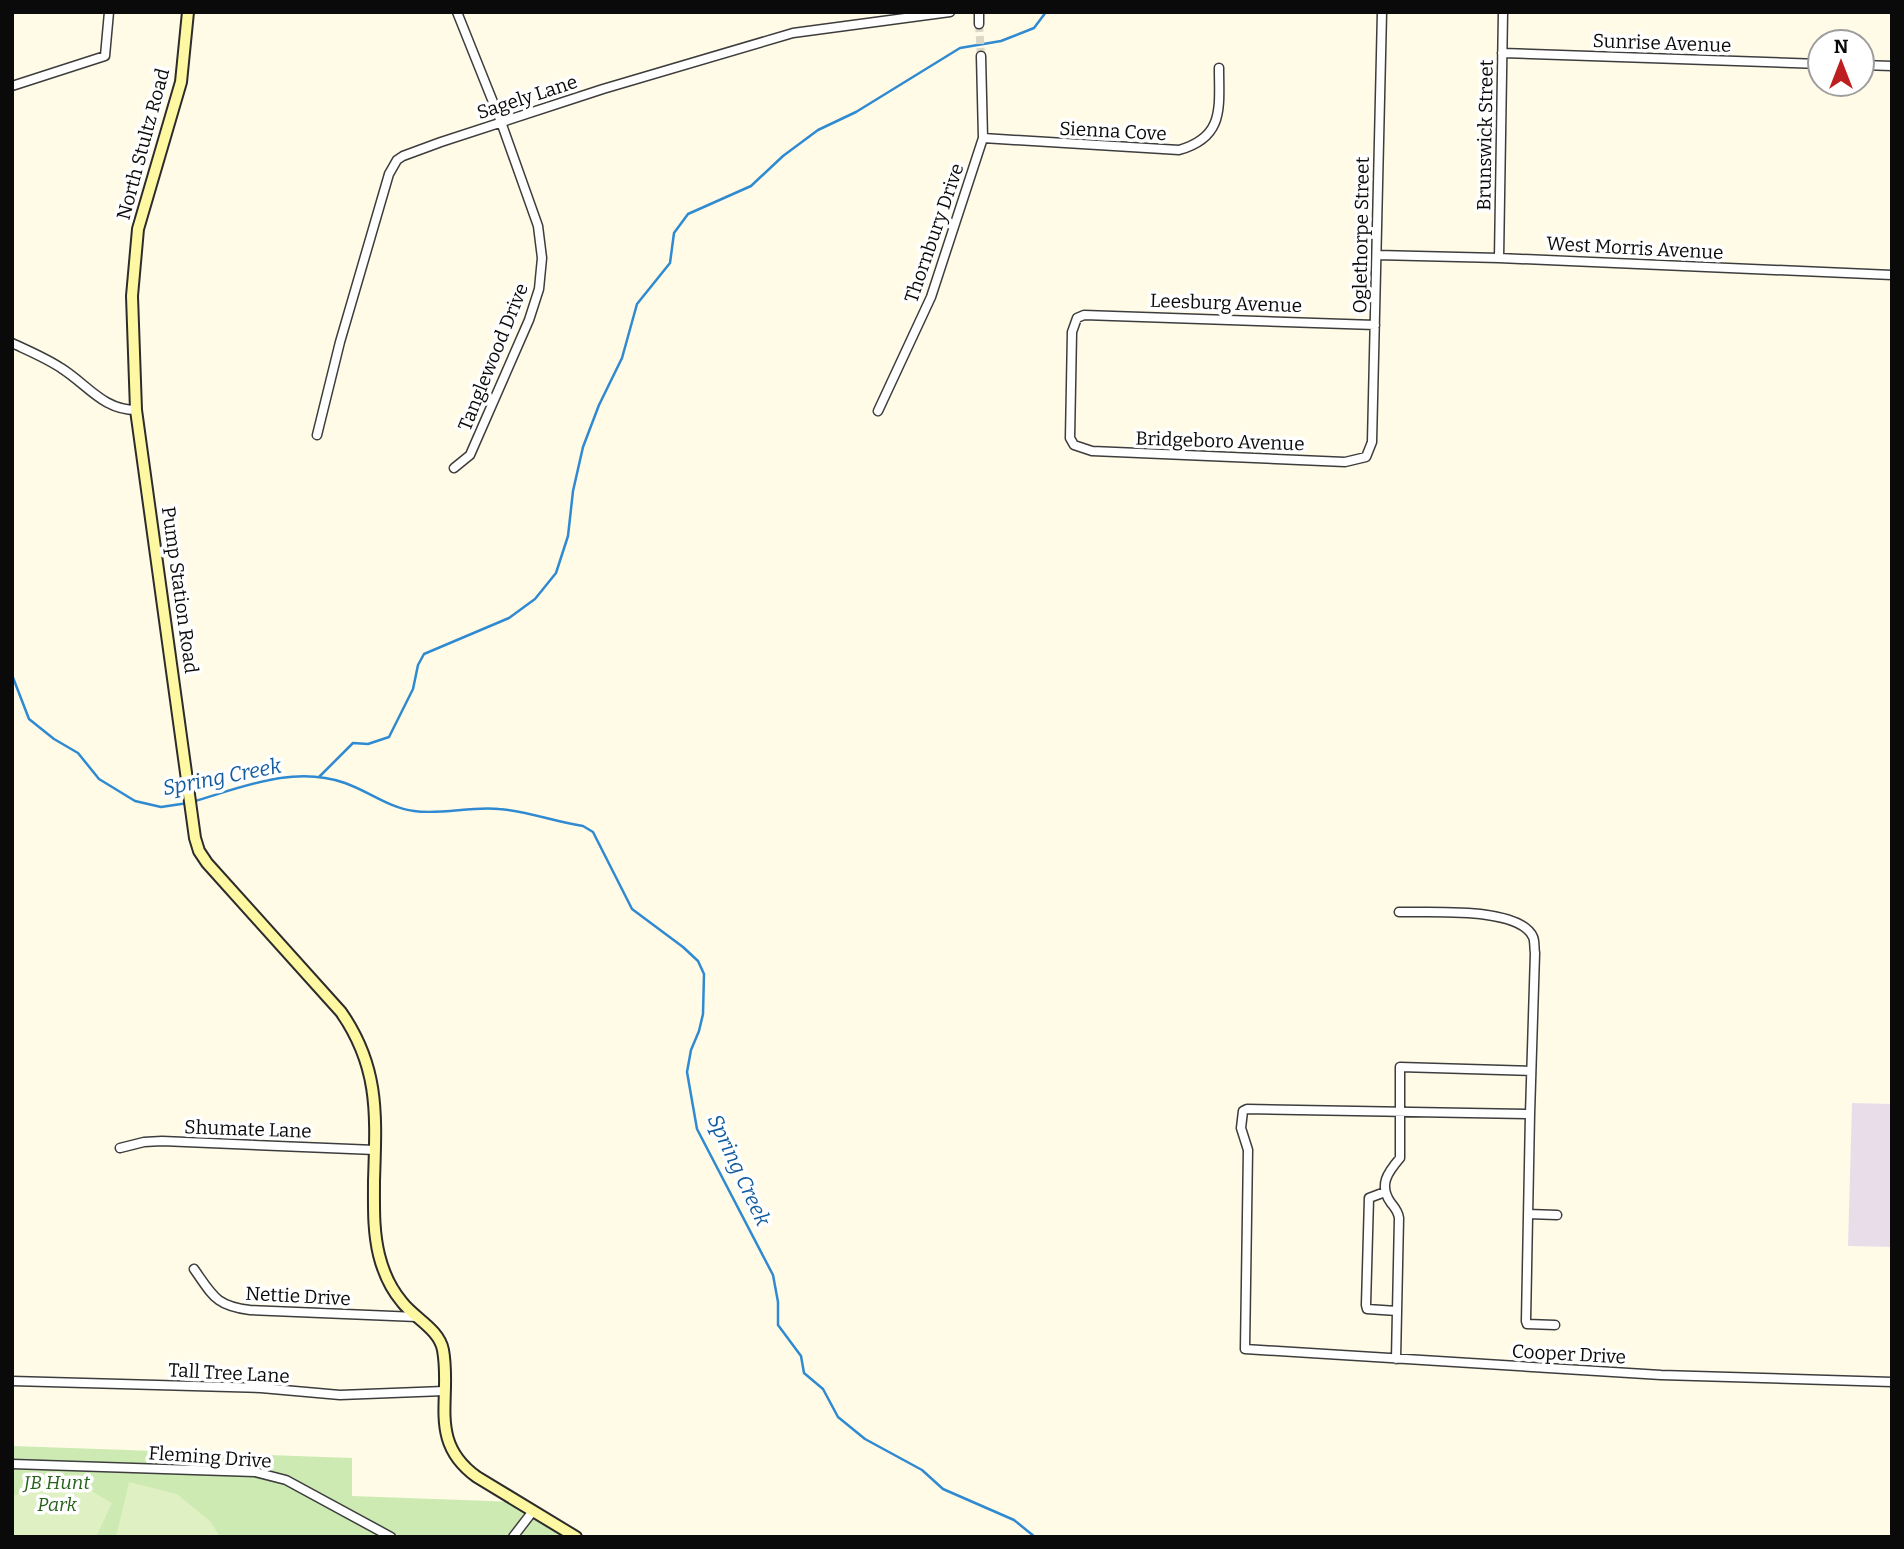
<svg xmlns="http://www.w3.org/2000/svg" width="1904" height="1549" viewBox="0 0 1904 1549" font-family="Bitter,serif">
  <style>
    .industrial { fill: #e9ddea }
    .green { fill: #cceab1 }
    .pitch { fill: #dff0c3 }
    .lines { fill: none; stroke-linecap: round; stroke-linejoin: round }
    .stream { stroke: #2f8ad1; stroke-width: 2.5 }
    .street-tunnel { stroke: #dad7c6; stroke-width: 8; stroke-dasharray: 8 4; stroke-linecap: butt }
    .street-casing { stroke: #3d3d3d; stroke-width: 11 }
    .secondary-casing { stroke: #2c2c2c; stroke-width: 14 }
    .street { stroke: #fff; stroke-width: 8 }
    .secondary { stroke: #fff8a2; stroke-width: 10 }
    .labels { text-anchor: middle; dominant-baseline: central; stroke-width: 7; stroke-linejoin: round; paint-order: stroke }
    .street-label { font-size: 19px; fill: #0a0a0a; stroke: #fff }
    .park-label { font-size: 19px; font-style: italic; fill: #26631a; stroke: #fff }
    .water-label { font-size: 21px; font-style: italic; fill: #115b9e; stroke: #fff }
  </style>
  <rect width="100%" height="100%" fill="#fffbe7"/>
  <path class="industrial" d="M1852 1103 1892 1104V1247L1848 1246Z"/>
  <path class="green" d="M12 1446 352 1458V1496L518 1502 576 1537H12Z"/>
  <path class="pitch" d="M129 1482 177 1494 211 1522 220 1537H116Z
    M52 1484 88 1489 112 1503 96 1537H12V1496Z"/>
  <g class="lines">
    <path class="stream" d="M12 675 29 719 54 739 78 753 99 779 135 801 161 807 188 803
      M319 777 353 743 368 744 389 737 413 689 418 665 424 654 509 618 535 599 556 573 568 536 573 491 583 447 599 405 622 358 637 304 670 263 674 233 688 214 751 186 783 156 818 130 856 112 960 48 1001 41 1034 28 1046 12
      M195 801C243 787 294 765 345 783 368 791 389 808 414 811 442 815 471 806 499 809 527 811 555 822 583 826L593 832 632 909 683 947 698 961 704 974 703 1014 699 1031 691 1050 687 1072 697 1129 773 1275 778 1302V1325L801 1356 804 1373 823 1389 838 1417 865 1439 922 1470 943 1489 1014 1520 1035 1537"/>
    <path class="street-tunnel" d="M979 24 981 56"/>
    <defs>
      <path id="street" d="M979 12V24
        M1502 53 1820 64
        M1862 65 1892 66
        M12 86 105 56 109 12
        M983 138 1179 150C1225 137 1219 107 1219 68
        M1377 255 1499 258 1892 275
        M1499 258 1503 12
        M1375 325 1084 315 1077 318 1072 332 1070 438 1074 445 1092 451 1345 462 1366 457 1372 442 1382 12
        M12 343C29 351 46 358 61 368 88 385 103 410 136 410
        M878 411 931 297 983 138 981 56
        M317 435 340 342 389 174 397 160 403 156 441 142 603 89 793 33 950 12
        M454 468 470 455 529 320 539 289 542 258 538 226 501 122 457 12
        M1399 912C1428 913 1519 906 1533 937 1535 941 1534 948 1535 953L1530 1114
        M120 1148 144 1142 162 1141 375 1150
        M1385 1192 1369 1198 1366 1305 1367 1309 1397 1311
        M1528 1214 1557 1215
        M194 1269C213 1296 216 1306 250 1310L417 1317
        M1555 1325 1527 1324 1526 1321 1530 1114 1247 1109 1243 1111 1241 1128 1248 1150 1245 1349 1661 1375 1892 1382
        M1396 1359 1399 1218C1398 1211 1395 1208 1391 1203 1378 1185 1388 1172 1400 1158V1067L1531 1071
        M12 1381 261 1388 340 1395 444 1391
        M12 1464 255 1472 286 1480 391 1537
        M513 1537 533 1511"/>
      <path id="secondary" d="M188 12 181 82 138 229 132 296 136 410 195 838 199 851 207 863 341 1012C380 1068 376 1116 374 1181 374 1206 373 1230 379 1255 383 1271 391 1289 402 1302 414 1318 439 1329 443 1350 452 1399 427 1441 477 1477L576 1537"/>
    </defs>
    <use href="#street" class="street-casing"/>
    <use href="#secondary" class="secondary-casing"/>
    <use href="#street" class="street"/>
    <use href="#secondary" class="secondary"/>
  </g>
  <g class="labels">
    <g class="street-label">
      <text transform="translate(1662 43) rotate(2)">Sunrise Avenue</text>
      <text transform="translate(527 97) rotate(-18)">Sagely Lane</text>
      <text transform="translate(1113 131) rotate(3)">Sienna Cove</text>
      <text transform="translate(1485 135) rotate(-89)">Brunswick Street</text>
      <text transform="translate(143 144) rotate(-75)">North Stultz Road</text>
      <text transform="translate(934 233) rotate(-71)">Thornbury Drive</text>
      <text transform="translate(1361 235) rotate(-89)">Oglethorpe Street</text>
      <text transform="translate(1635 248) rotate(3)">West Morris Avenue</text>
      <text transform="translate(1226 303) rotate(2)">Leesburg Avenue</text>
      <text transform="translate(493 357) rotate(-68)">Tanglewood Drive</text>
      <text transform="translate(1220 441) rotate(2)">Bridgeboro Avenue</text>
      <text transform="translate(180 590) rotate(82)">Pump Station Road</text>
      <text transform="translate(248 1129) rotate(2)">Shumate Lane</text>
      <text transform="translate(298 1296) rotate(3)">Nettie Drive</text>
      <text transform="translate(1569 1354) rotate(3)">Cooper Drive</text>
      <text transform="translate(229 1373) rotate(3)">Tall Tree Lane</text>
      <text transform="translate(210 1457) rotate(4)">Fleming Drive</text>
    </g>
    <g class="park-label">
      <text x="57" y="1482">JB Hunt<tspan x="57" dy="22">Park</tspan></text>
    </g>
    <g class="water-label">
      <text transform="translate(222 777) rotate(-11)">Spring Creek</text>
      <text transform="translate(739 1170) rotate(65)">Spring Creek</text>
    </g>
  </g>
  <rect width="1904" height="1549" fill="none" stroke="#0a0a0a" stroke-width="28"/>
  <g transform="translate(1841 63)"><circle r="33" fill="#ffffff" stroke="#9d9d9d" stroke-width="2"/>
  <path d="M0-5L12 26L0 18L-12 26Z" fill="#bd1f20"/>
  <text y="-10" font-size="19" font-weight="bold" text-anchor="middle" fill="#0a0a0a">N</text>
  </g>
</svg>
